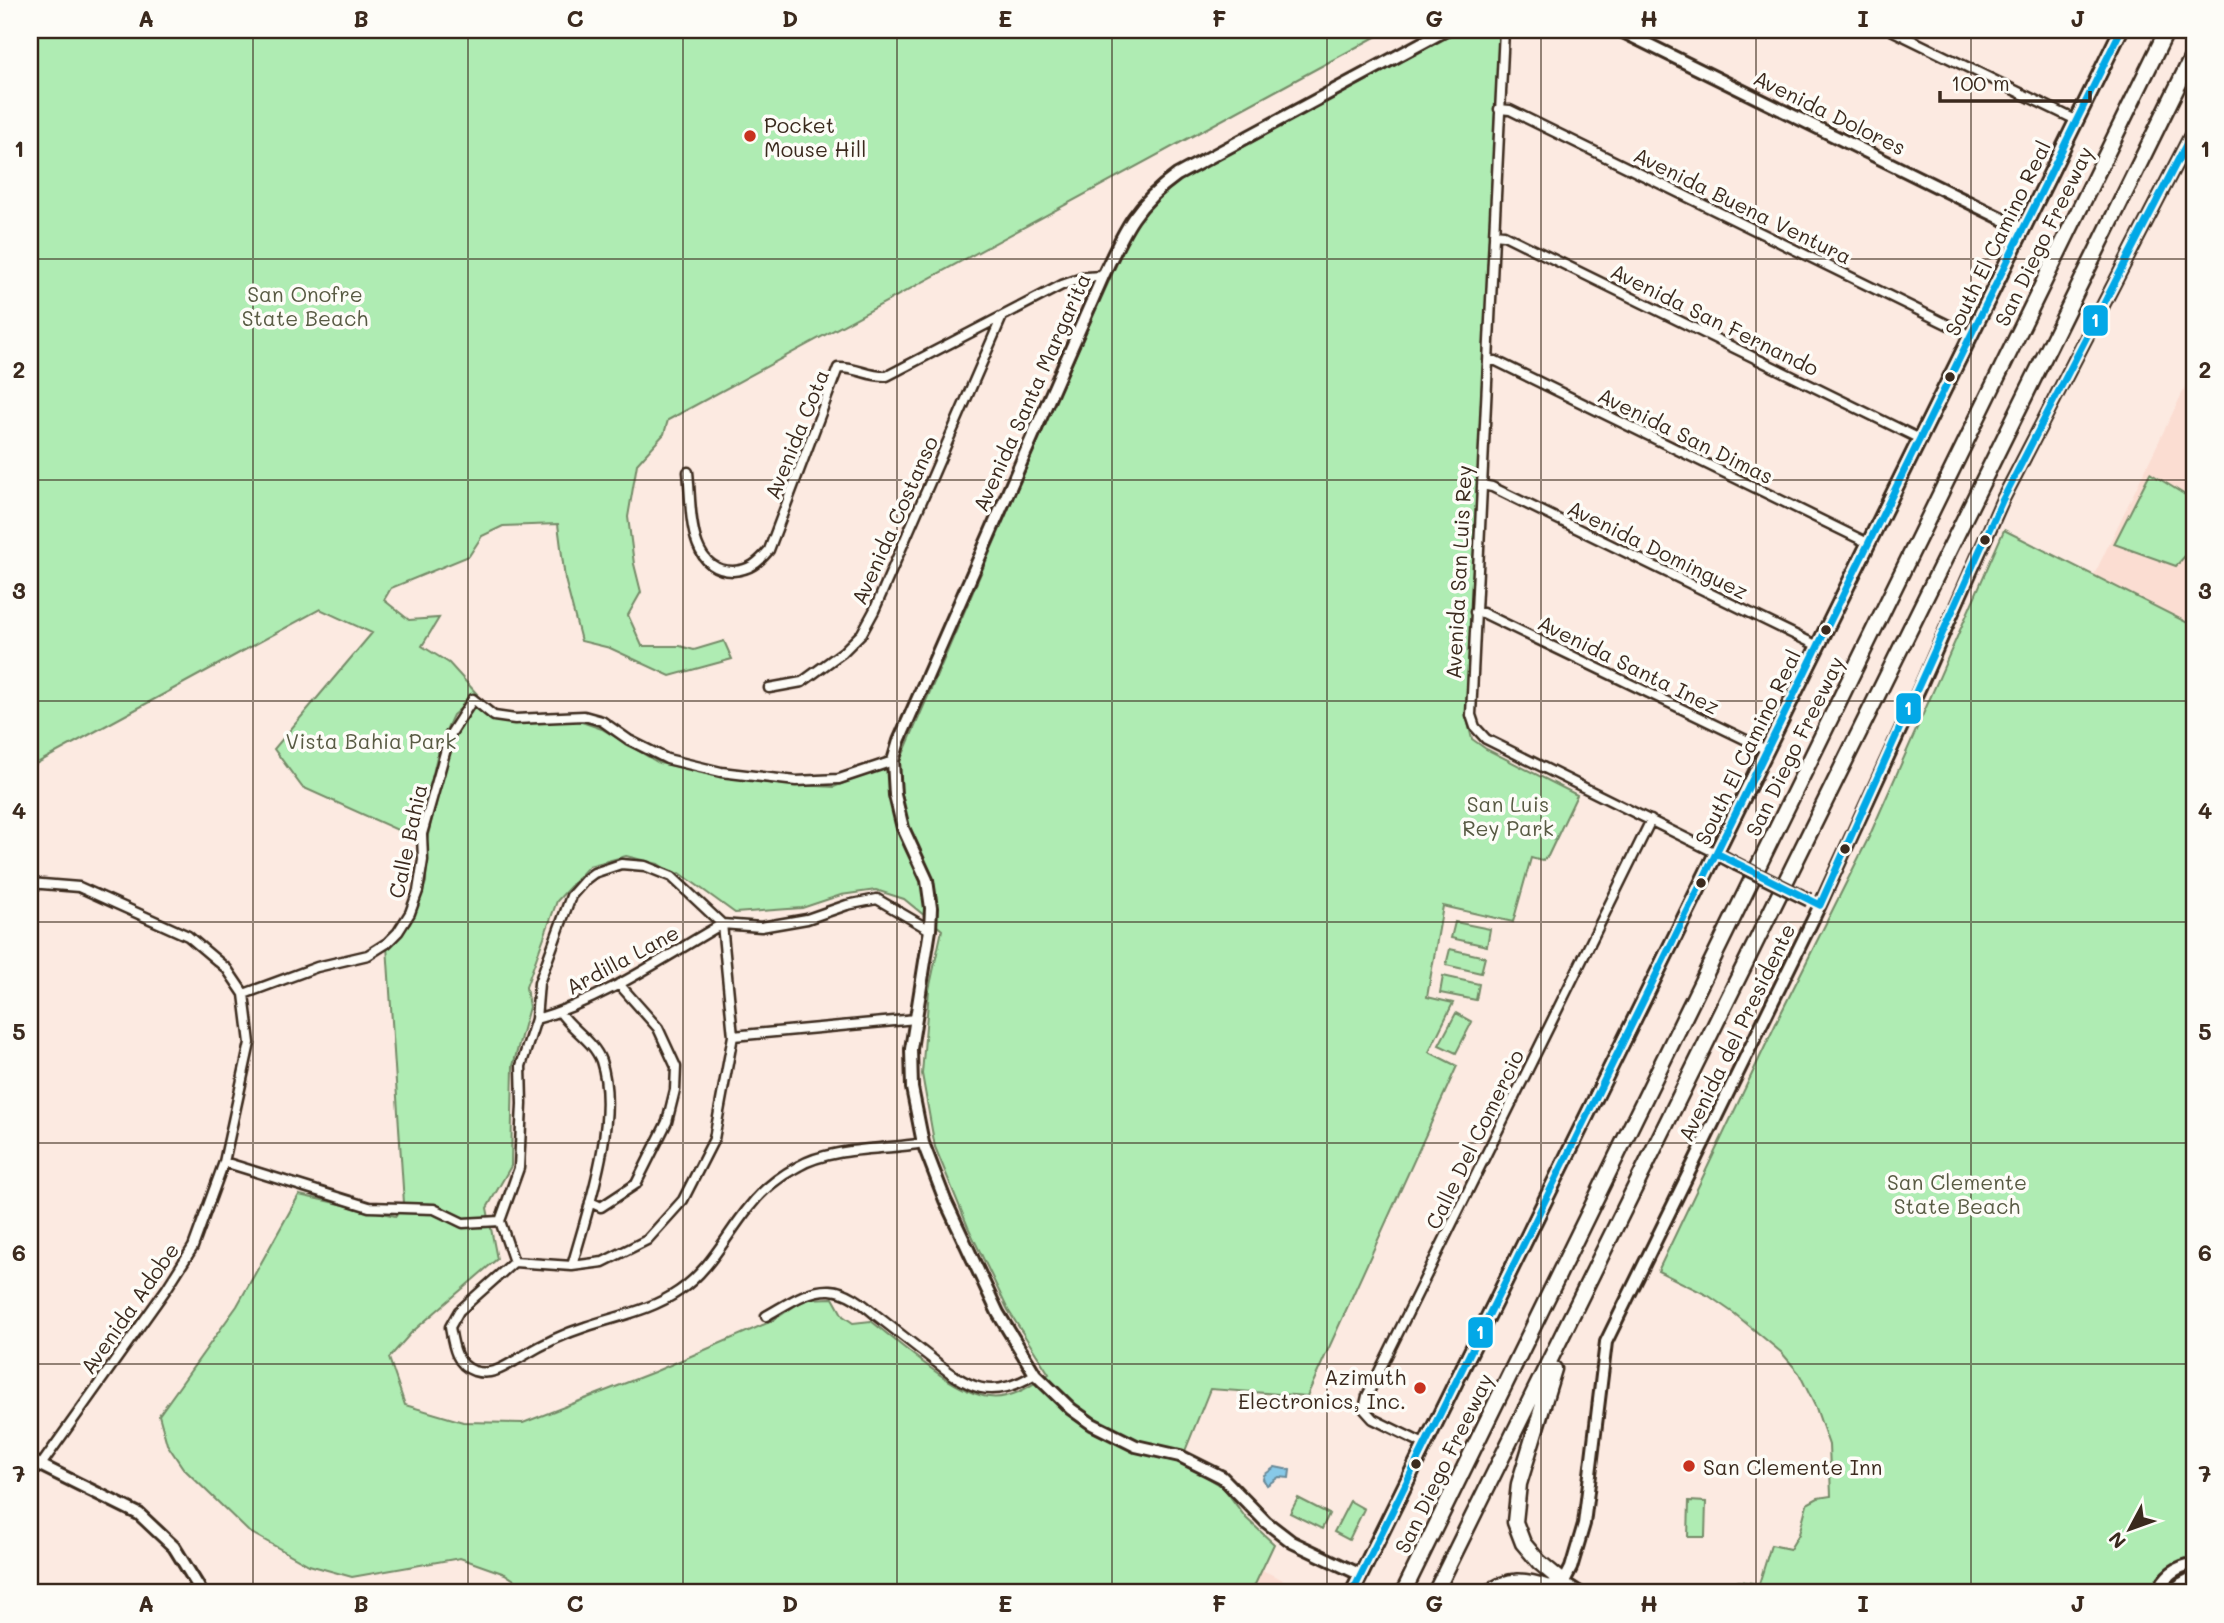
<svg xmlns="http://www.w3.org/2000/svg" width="2224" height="1623" viewBox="0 0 2224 1623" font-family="Mali,sans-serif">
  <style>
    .built { fill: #fbddd2 }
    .green { fill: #afecb3; stroke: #758b68; stroke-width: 2; fill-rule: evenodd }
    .water { fill: #87c9e8; stroke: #698997; stroke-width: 2 }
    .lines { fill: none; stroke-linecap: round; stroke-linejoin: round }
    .street-casing { stroke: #3b2a1e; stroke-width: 13 }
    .secondary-casing { stroke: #3b2a1e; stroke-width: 16 }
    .primary-casing { stroke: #3b2a1e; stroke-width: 18 }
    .highway-casing { stroke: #3b2a1e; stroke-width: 19 }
    .street { stroke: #fdfcf7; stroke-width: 8 }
    .secondary { stroke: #fdfcf7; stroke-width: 10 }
    .primary { stroke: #fdfcf7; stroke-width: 12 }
    .highway { stroke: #fdfcf7; stroke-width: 14 }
    .secondary-bridge-casing { stroke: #3b2a1e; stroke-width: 16; stroke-linecap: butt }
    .secondary-bridge { stroke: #fdfcf7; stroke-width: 10 }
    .bus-1-casing { stroke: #fdfcf7; stroke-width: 12 }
    .bus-1 { stroke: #03a8e7; stroke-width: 7 }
    .grid { fill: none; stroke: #3b2a1e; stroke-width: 2; stroke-opacity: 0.55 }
    .poi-dot { fill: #c8321e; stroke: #fdfcf7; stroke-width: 2.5 }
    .bus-dot { fill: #3b2a1e; stroke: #fdfcf7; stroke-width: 2.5 }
    .labels { text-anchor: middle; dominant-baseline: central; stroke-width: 7; stroke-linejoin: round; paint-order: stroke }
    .street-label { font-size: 21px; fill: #3b2a1e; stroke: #fdfcf7 }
    .poi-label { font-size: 21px; fill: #3b2a1e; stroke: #fdfcf7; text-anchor: start }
    .park-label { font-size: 21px; fill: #585a43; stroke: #fdfcf7 }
    .line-badge { stroke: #fdfcf7; stroke-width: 2.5 }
    .badge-label { font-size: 19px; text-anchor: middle; font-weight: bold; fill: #fff }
    .neatline { fill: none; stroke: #3b2a1e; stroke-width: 2.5 }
    .grid-label { font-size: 23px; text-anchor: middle; font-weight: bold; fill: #3b2a1e }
  </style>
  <rect width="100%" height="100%" fill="#fceae1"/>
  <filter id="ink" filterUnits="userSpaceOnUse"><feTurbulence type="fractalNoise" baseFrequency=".0143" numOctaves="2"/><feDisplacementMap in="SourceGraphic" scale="14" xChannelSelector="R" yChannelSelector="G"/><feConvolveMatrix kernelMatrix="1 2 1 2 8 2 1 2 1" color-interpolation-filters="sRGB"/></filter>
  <g filter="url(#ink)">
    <path class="built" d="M2194 369V626L2094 575Z
      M1262 1570 1311 1593H1251Z"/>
    <path class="green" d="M30 30H1388L668 420 664 434 637 464 628 517 634 564 641 592 628 615 642 646H680L694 650 724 641 732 659 670 676 610 648 581 641 565 579 558 524 503 526 482 536 469 556 391 588 384 600 409 620 439 618 422 646 449 663 477 694 453 715 440 743 424 814 413 837 302 787 274 749 372 633 320 609 30 767Z
      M1461 30H1499L1466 715 1472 739 1486 749 1577 795 1548 856 1542 861 1531 858 1513 922 1443 906 1427 997 1453 1003 1429 1052 1457 1066 1307 1396 1210 1389 1181 1461 1223 1487 1246 1518 1274 1544 1251 1593H534L505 1574 460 1558 352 1577 309 1565 248 1531 183 1468 167 1444 159 1415 237 1306 299 1195 396 1216 404 1203 387 946 410 924 426 882 427 839 447 759 457 733 475 707 495 721 576 720 602 729 659 763 765 783 834 787 901 759 1055 401 1126 243 1139 217 1172 185ZM626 856 658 864 673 874 680 873 735 913 802 908 841 895 876 890 904 899 942 930 929 990 922 1074 935 1147 968 1227 1008 1310 1049 1374C1032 1385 1011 1400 989 1397 953 1393 901 1344 871 1321L853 1323 843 1316 833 1298 805 1299 772 1321 654 1372 523 1423 463 1422 405 1405 389 1358 411 1333 497 1259 487 1208 511 1166 513 1066 529 1007 526 987 557 901 589 866Z
      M2150 473 2190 498 2194 503V546L2176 566 2114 544Z
      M2004 530 2194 626V1593H1702L1739 1581 1759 1584 1771 1545 1790 1549 1799 1534 1807 1504 1818 1498 1831 1496 1829 1445 1816 1408 1799 1373 1782 1353 1735 1314 1709 1296 1658 1271 1780 1015 1869 837Z
      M1455 922 1490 929 1487 946 1451 938Z
      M1450 949 1485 957 1481 973 1446 965Z
      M1443 976 1479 984 1476 1000 1440 993Z
      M1456 1013 1472 1022 1456 1053 1439 1045Z
      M1298 1498 1329 1514 1322 1529 1290 1513Z
      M1350 1501 1364 1509 1349 1540 1334 1532Z
      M1689 1501 1706 1502 1705 1537H1688Z"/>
    <path class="water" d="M1275 1467 1290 1470 1289 1478 1279 1477 1267 1485 1263 1479 1264 1475Z"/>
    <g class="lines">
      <defs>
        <path id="street" d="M1504 30 1471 715 1475 727 1486 739 1716 853
          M1891 30 2076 120
          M1499 109 1510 110 1971 336
          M1494 234 1504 235 1920 439
          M1488 361H1496L1868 543
          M688 472C692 505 686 571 733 571 750 570 758 563 769 550L838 368C857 367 868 377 887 376L1062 285 1085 277 1103 276
          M1482 485 1492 487 1818 646
          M1475 612 1483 613 1767 750
          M769 688 802 682 843 652 862 633 874 611 1001 319
          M30 883 79 887 188 936 227 969 244 994 250 1043 224 1162 193 1247 167 1288 41 1465
          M244 994 317 967 368 955 387 943 398 932 410 913 418 891 423 860 422 834 450 735 473 699 494 716 515 719 584 716 602 721 629 740 667 759 721 772 796 781 839 779 893 761
          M560 1012C571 1029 594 1041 601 1061 620 1118 588 1209 572 1266
          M536 1019C603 1000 663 958 722 924
          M733 1036 916 1019
          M224 1162 369 1207 434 1209 463 1223 500 1221
          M590 1202 601 1207 636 1184 667 1122 675 1090 676 1067 658 1028 619 984
          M500 1221 519 1168 522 1104 521 1066 536 1019 539 983 571 896 586 879 594 873 621 864 645 866 672 877 722 924 761 927 807 919 847 905 877 899 930 930
          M500 1221 514 1262 572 1266 603 1262 647 1240 683 1200 714 1139 733 1036 722 924
          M514 1262 459 1311 450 1327C453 1344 455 1364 474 1371 493 1377 507 1365 523 1356 543 1344 563 1334 585 1327 617 1316 650 1311 679 1291 711 1269 726 1235 750 1206 763 1189 780 1176 799 1166 831 1147 887 1150 923 1143
          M766 1316C786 1305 807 1289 830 1290 848 1291 863 1304 876 1315 894 1329 913 1344 931 1358 968 1388 991 1402 1035 1374
          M1426 1445 1373 1419 1364 1409 1367 1396 1651 820"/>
        <path id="secondary" d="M1619 30 2023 229
          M1716 853 1736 864
          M30 1460 139 1514 174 1547 198 1586 201 1593
          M1361 1575 1292 1542 1266 1522 1222 1477 1180 1456 1136 1446 1092 1424 1071 1409 1035 1374 998 1313 945 1200 923 1143 912 1088 911 1049 930 930 931 908 927 880 903 828 895 795 893 761 899 741 1103 276C1124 231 1135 205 1177 175L1446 30
          M1563 1582 1580 1593
          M1558 1593 1571 1568 1584 1524 1606 1342 1820 905 1921 685 2002 501 2194 129
          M2157 1593C2164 1576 2176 1566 2194 1564
          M2171 1593 2181 1584 2194 1577"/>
        <path id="primary" d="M1352 1593 2121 30"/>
        <path id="highway" d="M1403 1593 2167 30
          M1435 1593 2194 53
          M1489 1593C1508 1577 1527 1580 1549 1588L1563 1582 1539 1562 1523 1543 1515 1522 1519 1484 1554 1369"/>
      </defs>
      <use href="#street" class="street-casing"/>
      <use href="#secondary" class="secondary-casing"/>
      <use href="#primary" class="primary-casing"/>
      <use href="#highway" class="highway-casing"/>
      <use href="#street" class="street"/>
      <use href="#secondary" class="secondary"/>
      <use href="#primary" class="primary"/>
      <use href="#highway" class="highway"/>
      <defs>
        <path id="secondary-bridge" d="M1736 864 1809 900"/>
      </defs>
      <use href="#secondary-bridge" class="secondary-bridge-casing"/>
      <use href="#secondary-bridge" class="secondary-bridge"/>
      <defs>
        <path id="bus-1" d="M1716 853 1820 905
          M1820 905 2002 501 2194 129
          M1352 1593 2121 30"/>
      </defs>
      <use href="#bus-1" class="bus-1-casing"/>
      <use href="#bus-1" class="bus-1"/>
    </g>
  </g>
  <path class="grid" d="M253 30V1593M468 30V1593M683 30V1593M897 30V1593M1112 30V1593M1327 30V1593M1541 30V1593M1756 30V1593M1971 30V1593M30 259H2194M30 480H2194M30 701H2194M30 922H2194M30 1143H2194M30 1364H2194"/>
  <g class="poi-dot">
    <circle cx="750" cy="136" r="7"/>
    <circle cx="1420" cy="1388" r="7"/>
    <circle cx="1689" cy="1466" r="7"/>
  </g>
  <g class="bus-dot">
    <circle cx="1950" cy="377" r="6"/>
    <circle cx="1985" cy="540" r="6"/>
    <circle cx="1826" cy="630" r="6"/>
    <circle cx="1845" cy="849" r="6"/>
    <circle cx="1701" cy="883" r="6"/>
    <circle cx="1416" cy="1464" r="6"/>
  </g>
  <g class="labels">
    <g class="street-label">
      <text transform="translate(1830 112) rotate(26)">Avenida Dolores</text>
      <text transform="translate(1743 205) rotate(26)">Avenida Buena Ventura</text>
      <text transform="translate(2043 236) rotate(-64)">San Diego Freeway</text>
      <text transform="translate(1997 238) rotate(-64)">South El Camino Real</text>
      <text transform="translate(1715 319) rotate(26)">Avenida San Fernando</text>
      <text transform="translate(1031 392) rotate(-66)">Avenida Santa Margarita</text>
      <text transform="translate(796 434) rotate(-68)">Avenida Cota</text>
      <text transform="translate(1686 435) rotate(26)">Avenida San Dimas</text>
      <text transform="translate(894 520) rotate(-66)">Avenida Costanso</text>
      <text transform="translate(1658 549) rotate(26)">Avenida Dominguez</text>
      <text transform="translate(1458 572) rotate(-87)">Avenida San Luis Rey</text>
      <text transform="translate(1629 664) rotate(26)">Avenida Santa Inez</text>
      <text transform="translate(1794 746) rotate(-64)">San Diego Freeway</text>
      <text transform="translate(1747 747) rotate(-64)">South El Camino Real</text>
      <text transform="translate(407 841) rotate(-78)">Calle Bahia</text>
      <text transform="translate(622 959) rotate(-28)">Ardilla Lane</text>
      <text transform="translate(1736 1032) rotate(-64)">Avenida del Presidente</text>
      <text transform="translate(1474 1139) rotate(-64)">Calle Del Comercio</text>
      <text transform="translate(129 1308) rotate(-55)">Avenida Adobe</text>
      <text transform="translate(1443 1463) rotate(-64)">San Diego Freeway</text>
    </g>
    <g class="poi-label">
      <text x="764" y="124">Pocket<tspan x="764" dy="24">Mouse Hill</tspan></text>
      <text x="1406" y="1376" text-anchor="end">Azimuth<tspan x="1406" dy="24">Electronics, Inc.</tspan></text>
      <text x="1703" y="1466">San Clemente Inn</text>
    </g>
    <g class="park-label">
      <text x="305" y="293">San Onofre<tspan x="305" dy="24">State Beach</tspan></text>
      <text x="371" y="740">Vista Bahia Park</text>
      <text x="1508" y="803">San Luis<tspan x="1508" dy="24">Rey Park</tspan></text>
      <text x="1957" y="1181">San Clemente<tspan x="1957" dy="24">State Beach</tspan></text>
    </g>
  </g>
  <g class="line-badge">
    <rect x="2082" y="304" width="27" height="33" rx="7" fill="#03a8e7"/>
    <rect x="1895" y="692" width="27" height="33" rx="7" fill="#03a8e7"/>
    <rect x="1467" y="1316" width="27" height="33" rx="7" fill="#03a8e7"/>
  </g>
  <g class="badge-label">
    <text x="2095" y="327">1</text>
    <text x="1908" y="715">1</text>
    <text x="1480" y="1339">1</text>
  </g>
  <rect width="2224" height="1623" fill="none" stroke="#fdfcf7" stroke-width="77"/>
  <g transform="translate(2130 1529) rotate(229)" stroke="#fdfcf7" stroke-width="5" paint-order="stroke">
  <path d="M0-5L12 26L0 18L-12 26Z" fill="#3b2a1e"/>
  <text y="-10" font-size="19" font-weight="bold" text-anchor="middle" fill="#3b2a1e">N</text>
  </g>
  <path d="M1940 91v10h150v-10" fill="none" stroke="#3b2a1e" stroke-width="3.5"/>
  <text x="1951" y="91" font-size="21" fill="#3b2a1e" stroke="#fdfcf7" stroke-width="5" paint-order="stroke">100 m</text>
  <rect x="38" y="38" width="2148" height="1546" class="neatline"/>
  <g class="grid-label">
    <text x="146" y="27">A</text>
    <text x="361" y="27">B</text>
    <text x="575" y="27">C</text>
    <text x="790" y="27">D</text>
    <text x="1005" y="27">E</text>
    <text x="1219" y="27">F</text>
    <text x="1434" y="27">G</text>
    <text x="1649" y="27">H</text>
    <text x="1863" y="27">I</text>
    <text x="2078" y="27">J</text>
    <text x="19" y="157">1</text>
    <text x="2205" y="157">1</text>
    <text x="19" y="378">2</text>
    <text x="2205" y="378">2</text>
    <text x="19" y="599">3</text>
    <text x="2205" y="599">3</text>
    <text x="19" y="819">4</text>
    <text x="2205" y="819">4</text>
    <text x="19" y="1040">5</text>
    <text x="2205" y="1040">5</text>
    <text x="19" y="1261">6</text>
    <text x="2205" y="1261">6</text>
    <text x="19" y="1482">7</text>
    <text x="2205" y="1482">7</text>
    <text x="146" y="1612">A</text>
    <text x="361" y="1612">B</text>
    <text x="575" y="1612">C</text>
    <text x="790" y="1612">D</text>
    <text x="1005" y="1612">E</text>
    <text x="1219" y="1612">F</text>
    <text x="1434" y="1612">G</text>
    <text x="1649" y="1612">H</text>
    <text x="1863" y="1612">I</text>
    <text x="2078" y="1612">J</text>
  </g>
</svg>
